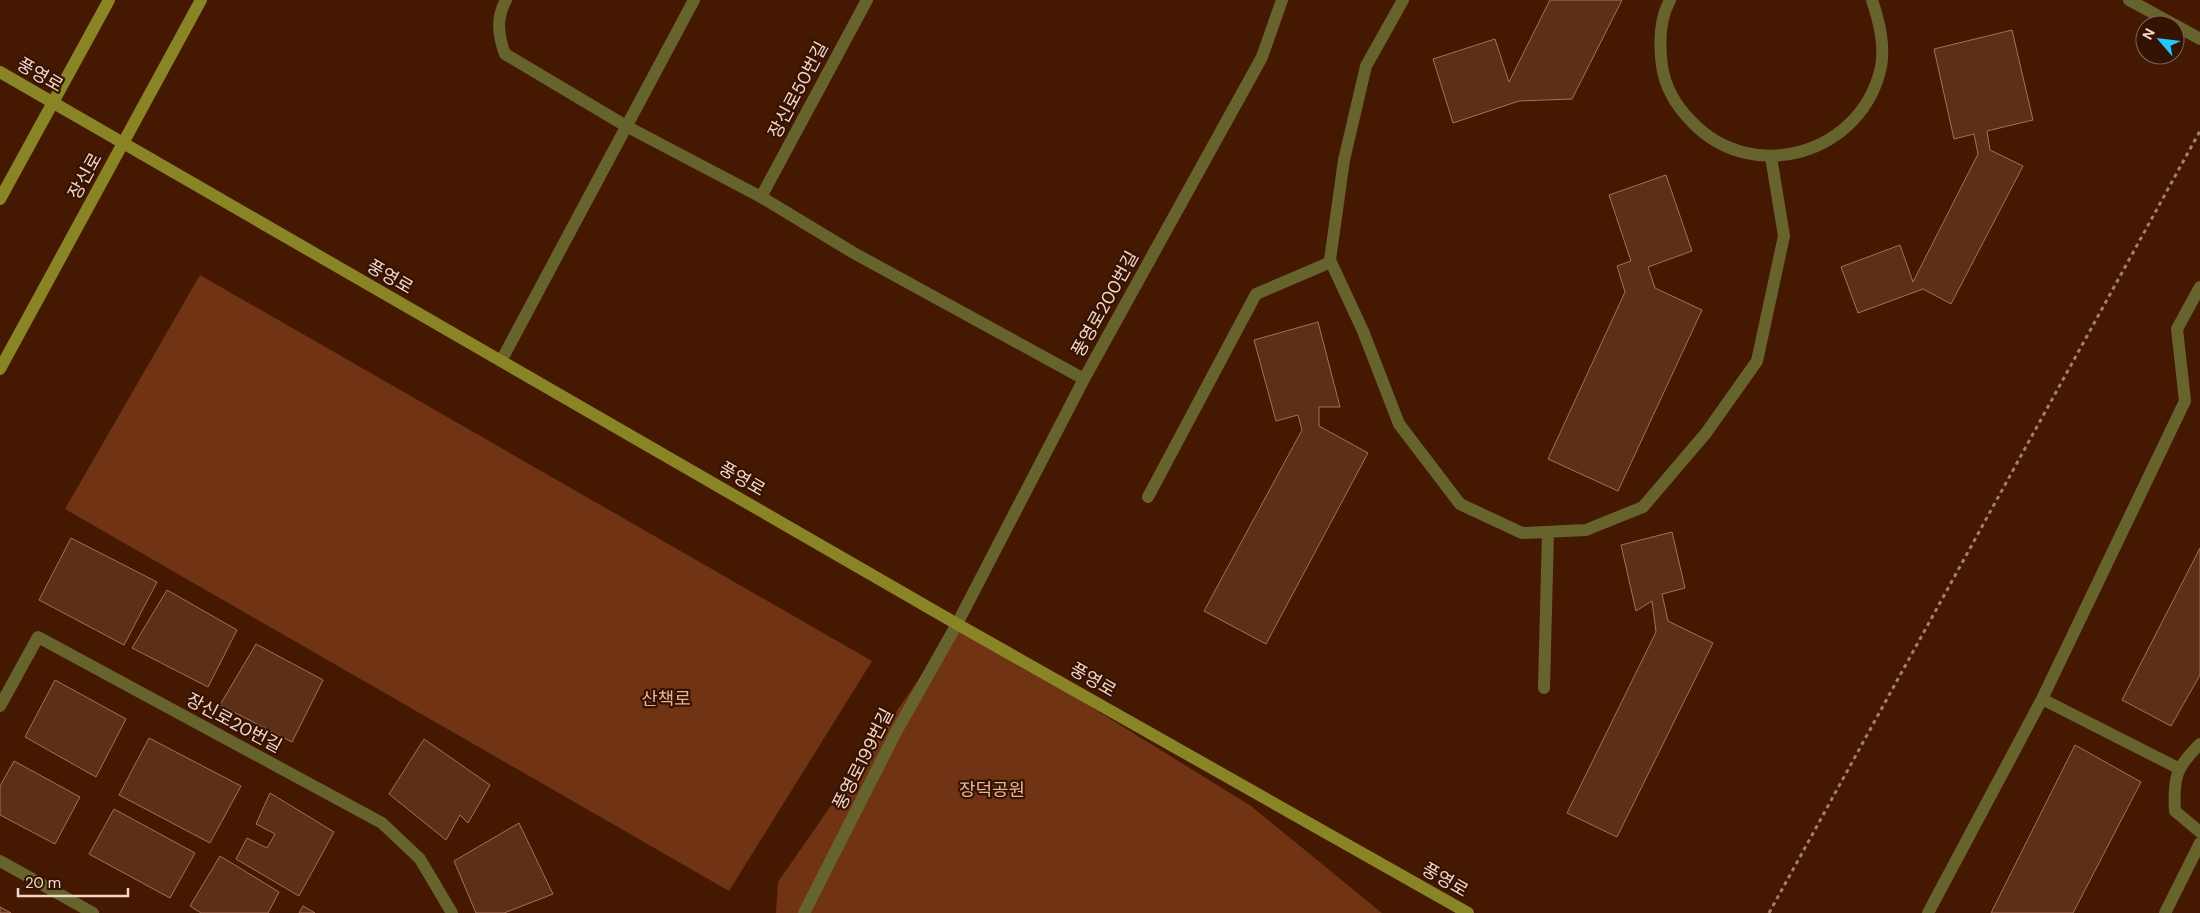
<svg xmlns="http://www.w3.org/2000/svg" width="2200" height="913" viewBox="0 0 2200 913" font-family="'DM Sans','Noto Sans KR',sans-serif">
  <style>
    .green { fill: #703414 }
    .building { fill: #5d2f17; stroke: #a47057 }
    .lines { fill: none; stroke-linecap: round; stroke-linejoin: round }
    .path { stroke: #a37f6c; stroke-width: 3; stroke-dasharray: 4 4; stroke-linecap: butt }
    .lane { stroke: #66632d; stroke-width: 12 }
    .street { stroke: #66632d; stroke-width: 12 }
    .secondary { stroke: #898425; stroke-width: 12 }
    .labels { text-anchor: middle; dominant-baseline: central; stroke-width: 4.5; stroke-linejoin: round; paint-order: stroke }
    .street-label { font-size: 18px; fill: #f3d6c8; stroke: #351303 }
    .park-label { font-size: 18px; fill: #ecb296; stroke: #351303 }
  </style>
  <rect width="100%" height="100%" fill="#451901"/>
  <path class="green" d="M200 275 872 661 729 891 65 509Z
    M957 624 1251 806 1382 913H776L778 882Z"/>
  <path class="building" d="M1550 0H1622L1572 99 1519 101 1453 123 1433 59 1495 39 1509 82Z
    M2012 30 2033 120 1987 131 1990 150 2023 166 1951 304 1923 289 1858 313 1841 267 1900 245 1913 282 1978 154 1974 134 1954 139 1934 49Z
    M1666 175 1692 251 1648 267 1655 288 1702 310 1618 491 1548 459 1625 292 1617 266 1631 261 1609 195Z
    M1318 322 1340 407H1319V426L1368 453 1266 644 1204 611 1302 430 1298 415 1276 421 1254 340Z
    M1672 532 1685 588 1662 594 1668 621 1713 643 1617 837 1567 813 1656 632 1652 601 1636 611 1621 545Z
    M71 538 157 582 124 645 39 600Z
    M2200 548V675L2171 726 2122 700Z
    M167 590 237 630 208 687 132 648Z
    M256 644 323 680 292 742 220 705Z
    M55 680 126 719 96 777 25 737Z
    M149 738 241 786 210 843 119 795Z
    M424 739 490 785 468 823 460 815 446 840 389 794Z
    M2075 745 2141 782 2073 913H1991Z
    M14 761 80 797 55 844 0 815V786Z
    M270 793 334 832 299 896 236 859 247 838 267 848 275 834 256 824Z
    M114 809 195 853 170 898 89 854Z
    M519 823 553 894 504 913H476L454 861Z
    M220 856 279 892 268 913H201L190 906Z
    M303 906 315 913H299Z
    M0 907 11 913H0Z"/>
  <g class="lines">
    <path class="path" d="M1769 913 2200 131"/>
    <path class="lane" d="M1403 0 1366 66 1344 160 1330 260 1363 331 1399 424 1460 504 1522 533 1586 530 1643 507 1706 433 1757 361 1784 236 1771 157
      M1670 0C1659 20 1659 44 1662 66 1665 87 1677 107 1692 122 1753 186 1862 154 1881 67 1885 44 1879 21 1872 0
      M1148 497 1256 294 1331 262
      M1544 688 1548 532
      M2042 699 2185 401 2177 329 2200 287
      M0 706 38 637 382 823 420 859 452 913
      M2200 744C2176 767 2173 778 2175 811L2200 832
      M0 861 93 913
      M1928 913 2042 699 2180 769
      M2165 913 2200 843"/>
    <path class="street" d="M506 0C496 18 498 35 505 54L626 126 761 197 852 252 1084 379
      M2129 0 2175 25
      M2175 25 2200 39
      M761 197 867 0
      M501 361 694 0
      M804 913 896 732 957 624 1084 379 1262 57 1282 0"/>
    <path class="secondary" d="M0 72 957 624 1468 913
      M0 199 109 0
      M0 369 201 0"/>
  </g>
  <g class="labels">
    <g class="street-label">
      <text transform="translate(40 75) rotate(30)">풍영로</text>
      <text transform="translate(798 90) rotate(-62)">장신로50번길</text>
      <text transform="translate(85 176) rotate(-61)">장신로</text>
      <text transform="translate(390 277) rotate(30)">풍영로</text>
      <text transform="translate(1105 304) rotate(-61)">풍영로200번길</text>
      <text transform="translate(742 479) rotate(30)">풍영로</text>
      <text transform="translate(1093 680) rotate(30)">풍영로</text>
      <text transform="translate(234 723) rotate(28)">장신로20번길</text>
      <text transform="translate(863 759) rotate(-63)">풍영로199번길</text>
      <text transform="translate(1445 880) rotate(30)">풍영로</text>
    </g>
    <g class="park-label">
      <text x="666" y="699">산책로</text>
      <text x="992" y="790">장덕공원</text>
    </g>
  </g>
  <g transform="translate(2160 40) rotate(298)"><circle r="24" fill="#351303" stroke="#816152"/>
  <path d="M0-4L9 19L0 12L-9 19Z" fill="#21c9fd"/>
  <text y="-8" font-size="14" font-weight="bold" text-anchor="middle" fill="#f3d6c8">N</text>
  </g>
  <path d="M18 888v8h110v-8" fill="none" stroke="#f3d6c8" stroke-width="2.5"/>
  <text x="25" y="888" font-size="15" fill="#f3d6c8" stroke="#351303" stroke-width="4" paint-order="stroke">20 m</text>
</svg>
